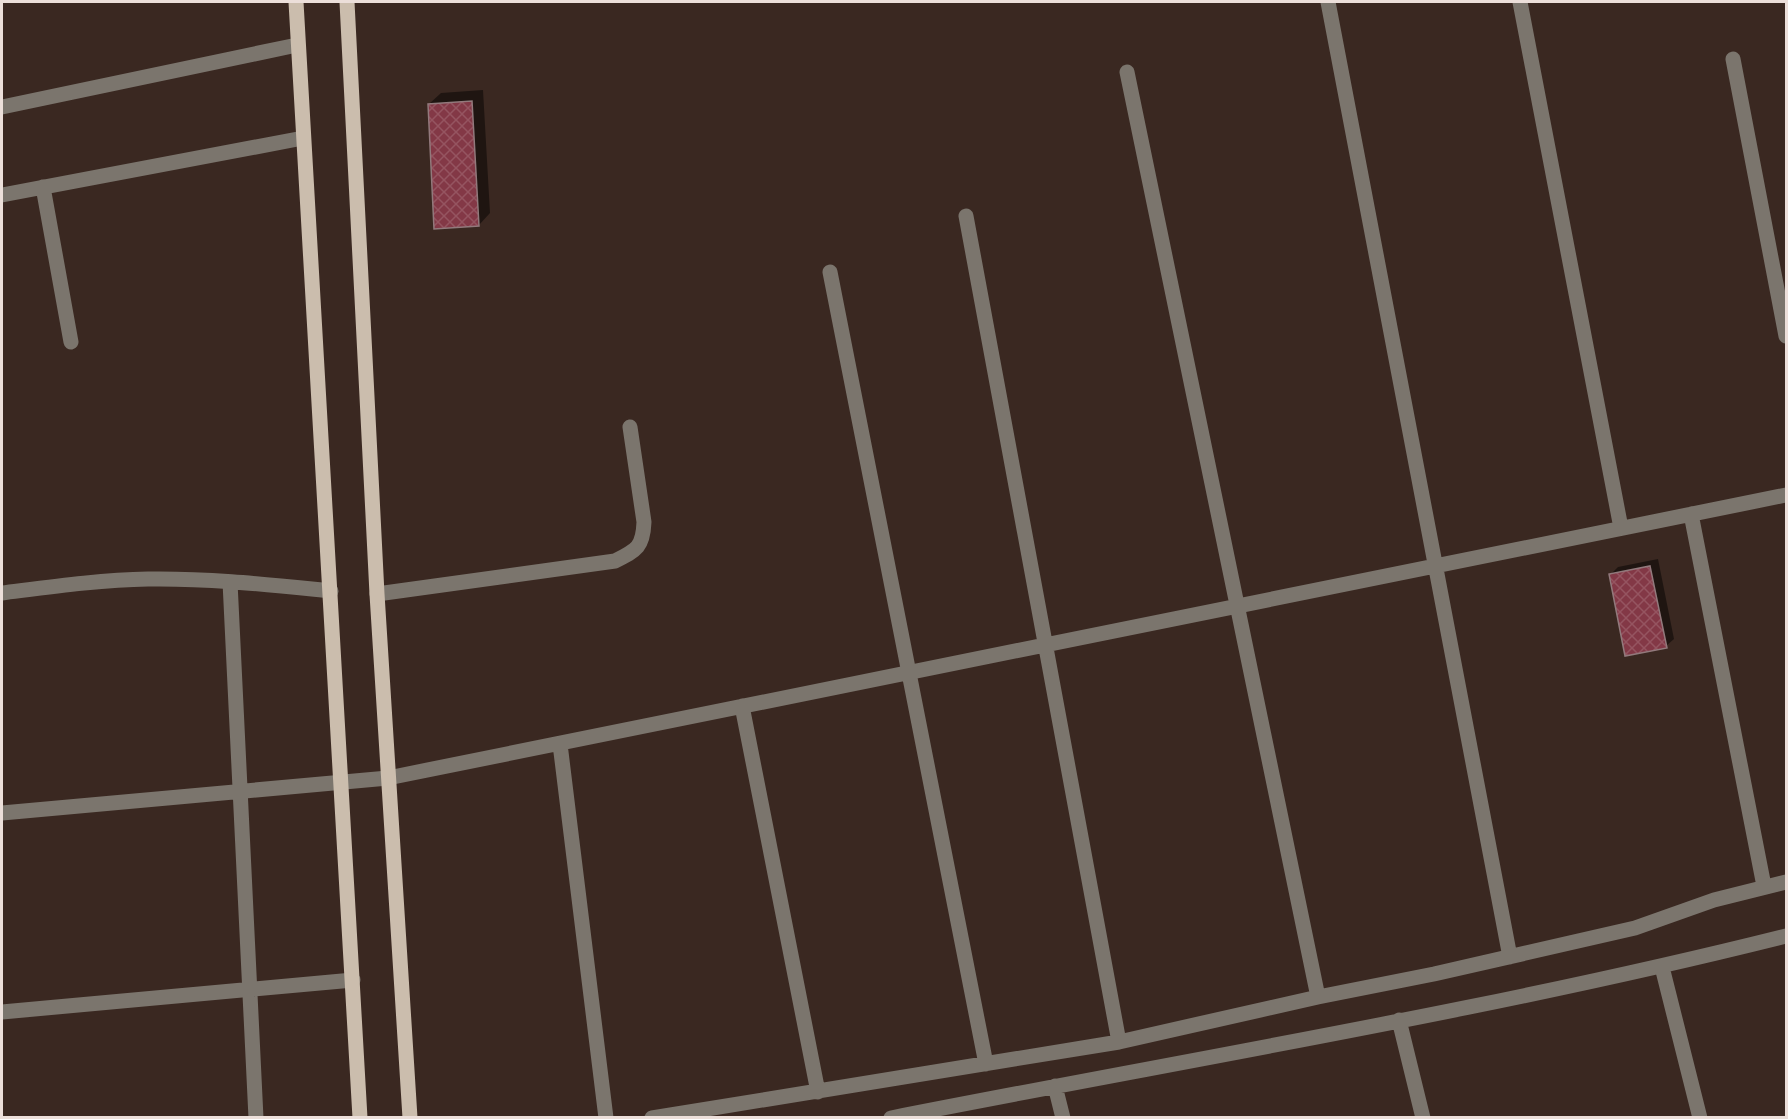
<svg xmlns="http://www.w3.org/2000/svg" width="1788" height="1119" viewBox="0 0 1788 1119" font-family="'Times New Roman',serif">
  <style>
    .shadow { fill: #0007 }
    .building { fill: url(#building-cross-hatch); stroke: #92797c; stroke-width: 1.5 }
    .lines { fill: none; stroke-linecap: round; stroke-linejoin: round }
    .minor { stroke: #7b756d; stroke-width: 15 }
    .major { stroke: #cbbdad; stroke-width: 15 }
  </style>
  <defs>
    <pattern id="building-cross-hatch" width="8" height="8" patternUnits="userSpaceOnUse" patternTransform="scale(1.5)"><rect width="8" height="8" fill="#833846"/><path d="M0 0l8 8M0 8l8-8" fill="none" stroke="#955460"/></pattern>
  </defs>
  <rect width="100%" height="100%" fill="#3a2821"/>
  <path class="shadow" d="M483 90 490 213 479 225 429 104 441 93Z
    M1658 559 1674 639 1666 646 1610 575 1618 567Z"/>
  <path class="building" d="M472 101 479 226 434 229 428 104Z
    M1650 566 1667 648 1625 656 1609 574Z"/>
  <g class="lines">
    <path class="minor" d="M1328 2 1510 957
      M1520 2 1621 528
      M1733 59 1786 336
      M1127 72 1318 997
      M2 107 297 45
      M43 187 71 342
      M2 195 303 138
      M966 216 1119 1042
      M830 272 986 1064
      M1691 514 1764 886
      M230 582 256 1118
      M2 593C50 587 99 580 148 579 209 578 271 585 331 591
      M377 594 615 561C637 550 643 547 644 522L630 427
      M742 706 818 1092
      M560 744 606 1118
      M2 813 388 778 1786 495
      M1662 967 1700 1118
      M2 1012 353 980
      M1399 1020 1423 1118
      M1055 1086 1063 1118
      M652 1118 1119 1042 1318 997 1434 974 1635 928 1714 900 1786 882
      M891 1118C1190 1059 1491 1010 1786 936"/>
    <path class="major" d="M296 2 360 1118
      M347 2 377 594 410 1118"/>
  </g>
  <rect width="1788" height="1119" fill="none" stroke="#ecdfda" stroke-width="6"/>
</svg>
